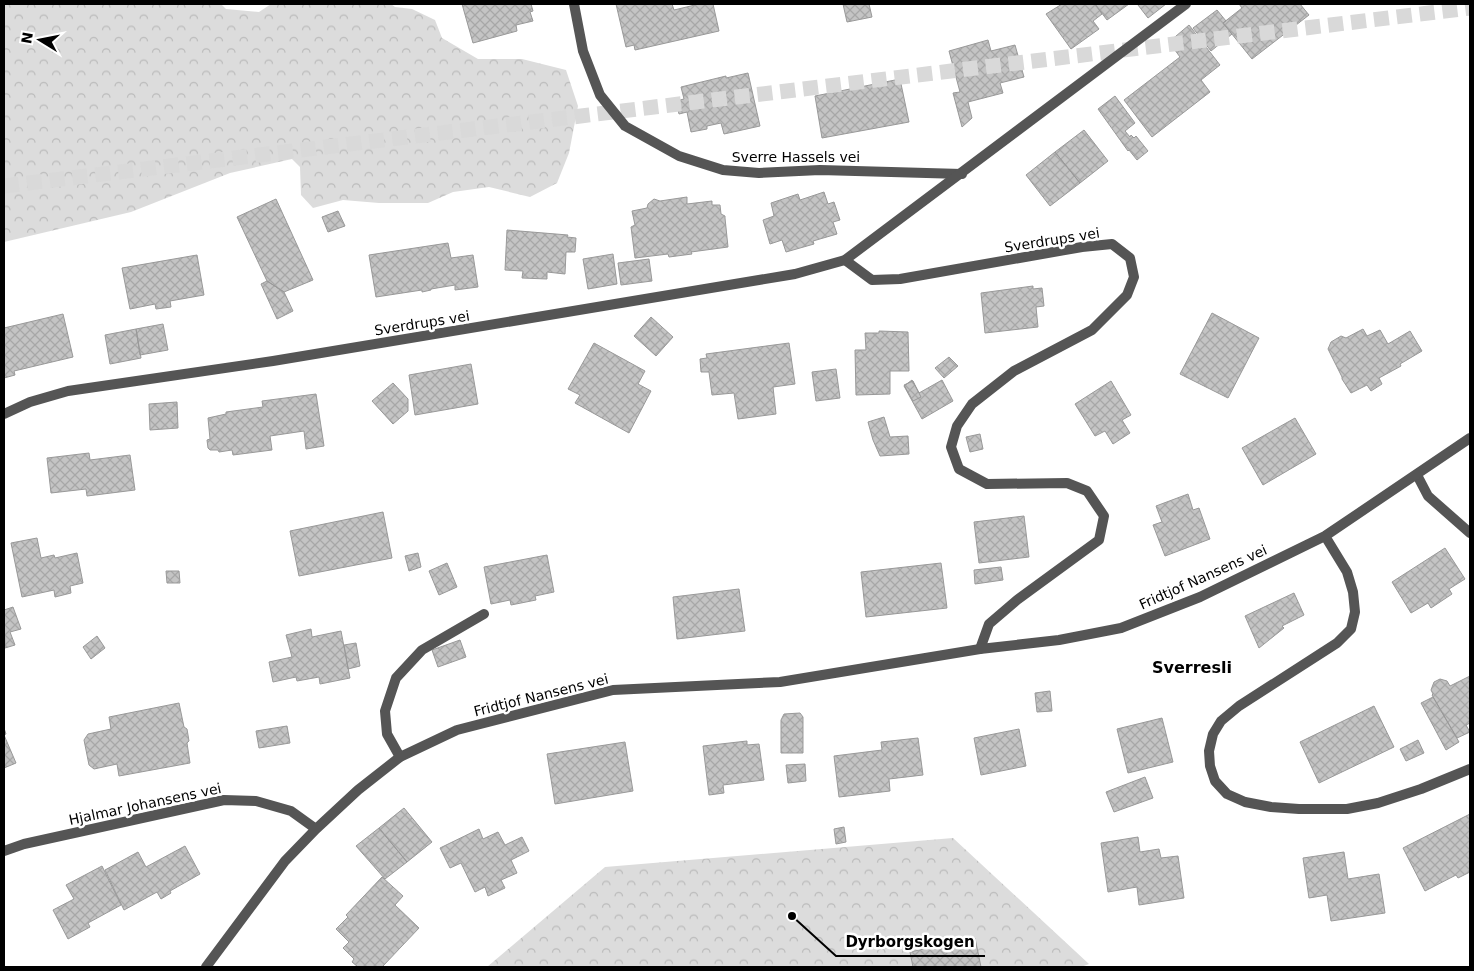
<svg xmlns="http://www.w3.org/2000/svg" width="1474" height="971" viewBox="0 0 1474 971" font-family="'DejaVu Sans',sans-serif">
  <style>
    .forest { fill: url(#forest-crowns) }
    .building { fill: url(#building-cross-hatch); stroke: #999 }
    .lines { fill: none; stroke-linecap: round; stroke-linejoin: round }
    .highway-tunnel { stroke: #d9d9d9; stroke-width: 15; stroke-dasharray: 15 8; stroke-linecap: butt }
    .lane { stroke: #555; stroke-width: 10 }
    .street { stroke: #555; stroke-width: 10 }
    .labels { text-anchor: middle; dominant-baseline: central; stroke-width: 5; stroke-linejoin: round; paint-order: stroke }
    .street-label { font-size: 14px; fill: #000; stroke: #fff }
    .quarter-label { font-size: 16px; font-weight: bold; fill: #000; stroke: #fff }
    .leader { fill: none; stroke: #000; stroke-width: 2 }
    .callout-dot { fill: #000; stroke: #fff; stroke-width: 2 }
    .callout-label { font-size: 15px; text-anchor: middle; font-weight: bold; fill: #000; stroke: #fff; stroke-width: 5; stroke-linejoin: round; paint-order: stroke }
  </style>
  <defs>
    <pattern id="forest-crowns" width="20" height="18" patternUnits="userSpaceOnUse" patternTransform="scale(1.25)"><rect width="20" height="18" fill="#dcdcdc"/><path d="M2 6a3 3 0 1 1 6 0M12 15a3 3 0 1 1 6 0" fill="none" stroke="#bbb"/></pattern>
    <pattern id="building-cross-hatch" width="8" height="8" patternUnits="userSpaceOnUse" patternTransform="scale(1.25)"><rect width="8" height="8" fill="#c4c4c4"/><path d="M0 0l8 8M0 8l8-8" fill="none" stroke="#a7a7a7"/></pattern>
  </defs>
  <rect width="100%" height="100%" fill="#fff"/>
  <path class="forest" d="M4 4H221L226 9 259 12 271 4H391L395 7 412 9 435 20 442 38 478 59H522L566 70 578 106 569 153 557 183 530 197 489 187 453 192 428 203H379L343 200 313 208 301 195 300 167 292 159 230 173 131 212 4 242Z
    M953 838 1089 964 1081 967H487L605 867Z"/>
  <path class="building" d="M462 4H531L533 11 530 12 533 21 516 25 517 31 473 43Z
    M616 4H672L674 10 699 4H713L719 31 635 50 634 45 626 47Z
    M843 4H869L872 17 847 22Z
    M1062 4H1095L1102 14 1093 21 1099 29 1071 49 1046 14Z
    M1095 4H1129L1107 20Z
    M1140 4H1166L1148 18 1138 5Z
    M1239 4H1300L1309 15 1252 59 1223 23 1242 8Z
    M1217 10 1226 21 1223 23 1232 34 1211 51 1193 28Z
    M1189 25 1220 65 1201 80 1210 92 1152 137 1124 100 1180 57 1169 42Z
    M988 40 991 51 1015 45 1024 77 1000 83 1003 93 968 102 972 118 962 127 953 93 960 92 949 51Z
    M748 73 760 126 724 134 721 123 707 126V129L691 132 687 112 679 114 676 101 684 99 681 87 726 76V78Z
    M900 79 909 122 822 138 815 96Z
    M1115 96 1135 123 1125 131 1130 137 1131 135 1134 138 1136 136 1148 151 1137 160 1129 150 1128 151 1098 109Z
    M1084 130 1108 161 1080 183 1055 152Z
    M1055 152 1080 183 1050 206 1026 175Z
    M824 192 828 204 834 202 840 220 833 222 837 234 813 241 814 244 786 252 782 240 770 244 763 220 774 216 771 203 798 194 800 200Z
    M687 197V204L712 201V205H720L721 214 725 216V218L728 247 691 252 692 254 669 257 668 254 635 258 631 227 635 225 632 211 647 208 648 204 654 199 660 201Z
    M276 199 313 280 284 292 267 281 237 217Z
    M338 211 345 226 328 232 322 217Z
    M507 230 568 235 567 237 576 238 575 252H566L565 274 547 272V279L522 278 523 271 505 270Z
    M448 243 451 258 473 255 478 287 455 290V285L431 289V290L422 292V290L376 297 369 255Z
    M613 254 617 284 588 289 583 259Z
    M197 255 204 295 170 301 171 307 156 309 155 304 130 309 122 268Z
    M649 259 652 281 621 285 618 263Z
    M267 281 284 292 293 311 277 319 261 284Z
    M1033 286V289L1042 288 1044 306 1036 307 1038 327 985 333 981 293Z
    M1212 313 1259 338 1228 398 1180 374Z
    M63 314 73 357 14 371 15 375 4 378V328Z
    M651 317 673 337 656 356 634 336Z
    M163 324 168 350 140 355 136 329Z
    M136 329 141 358 110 364 105 335Z
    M1363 329 1367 336 1380 330 1388 344 1410 331 1422 351 1400 364 1401 366 1379 378 1382 384 1371 391 1367 385 1351 393 1342 379V377L1328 349 1331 342 1341 336 1346 338Z
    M879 331 908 332 909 371H890V394L856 395 855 350H866L865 333H879Z
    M594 343 645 371 638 384 651 391 629 433 575 403 580 395 568 389Z
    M789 343 795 384 773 387 776 414 738 419 734 393 712 395 709 372H701L700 359 707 358 706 354Z
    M949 357 958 366 944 378 935 368Z
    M471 364 478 404 415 415 409 375Z
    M836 369 840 398 816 401 812 372Z
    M912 380 919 393 942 380 953 401 922 419 904 386Z
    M913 381 921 397 913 401 904 385Z
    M1111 381 1131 415 1122 420 1130 433 1113 444 1105 431 1095 436 1075 404Z
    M393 383 408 399V411L393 424 372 401Z
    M316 394 324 446 306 449 304 431 270 436 272 450 233 455 232 450 219 452 218 450H210L208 448 207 440 210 439 208 418 226 414V412L263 407 262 401Z
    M177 402 178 428 150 430 149 404Z
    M884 417 890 437 908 436 909 454 880 456 873 440 868 422Z
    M1295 418 1316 454 1263 485 1242 448Z
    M980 434 983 449 970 452 966 437Z
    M89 453 90 460 130 455 135 490 87 496 86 489 51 493 47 458Z
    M1188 494 1193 510 1199 508 1210 539 1165 556 1153 525 1162 522 1156 506Z
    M383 512 392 558 299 576 290 531Z
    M1024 516 1029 557 979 563 974 522Z
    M37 538 41 558 54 555 55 558 77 553 83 583 70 586 71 593 55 597 54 590 22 597 11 543Z
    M1445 548 1465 579 1449 589 1452 594 1431 608 1428 603 1411 613 1392 582Z
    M418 553 421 567 409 571 405 556Z
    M547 555 554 592 535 596 536 600 511 605 510 600 491 604 484 567Z
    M447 563 457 587 439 595 429 571Z
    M941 563 947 608 866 617 861 572Z
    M1001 567 1003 580 975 584 974 570Z
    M166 571H179L180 583H167Z
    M739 589 745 631 677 639 673 597Z
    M1294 593 1304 615 1282 626 1284 628 1259 648 1245 616Z
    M13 607 21 629 10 632 15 645 5 648 4 610Z
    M311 629 312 637 341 631 350 678 320 684 319 677 297 681 296 677 273 682 269 662 292 657 286 635Z
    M97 636 105 648 91 659 83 647Z
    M460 640 466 657 438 667 432 650Z
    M356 643 360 666 348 669 344 645Z
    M1470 676V723L1466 725 1470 732 1457 738 1432 695 1433 694 1431 690 1434 682 1440 679 1447 681 1450 686Z
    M1050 691 1052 711 1037 712 1035 693Z
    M1433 697 1459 742 1446 750 1421 703Z
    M179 703 184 727 187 729 189 741 187 743 190 763 119 776 117 764 94 769 89 765 84 740 88 734 111 729 109 717Z
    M1374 706 1394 747 1319 783 1300 742Z
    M800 713 803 717V753H781V720L784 714Z
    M1162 718 1173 762 1128 773 1117 729Z
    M287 726 290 743 259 748 256 731Z
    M4 728 6 734 4 735 16 763 4 768Z
    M1019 729 1026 766 981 775 974 738Z
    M918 738 923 775 889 779 890 791 839 797 834 756 882 750 881 742Z
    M1418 740 1424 753 1406 761 1400 749Z
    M747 741V745L759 744 764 780 723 785 724 793 709 795 703 746Z
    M625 742 633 791 555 804 547 754Z
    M805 764 806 781 788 783 786 765Z
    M1145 777 1153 798 1114 812 1106 792Z
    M404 808 432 842 407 862 379 828Z
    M1470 814V869L1469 870 1470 872 1458 878 1456 875 1425 891 1403 848Z
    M844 827 846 842 836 844 834 829Z
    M379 828 407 862 385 879 356 846Z
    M479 829 483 839 498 832 505 845 522 837 529 851 511 860 517 873 501 880 505 888 488 896 485 887 475 892 461 863 450 868 440 848Z
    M1138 837 1140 852 1159 849 1161 858 1178 856 1184 898 1139 905 1137 887 1108 892 1101 843Z
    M185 846 200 874 170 891 171 893 161 899 157 892 124 910 105 870 138 852 146 867Z
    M1344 852 1348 879 1379 874 1385 913 1331 921 1327 895 1309 898 1303 858Z
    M102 866 121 905 88 923 90 927 68 939 53 910 74 899 66 885Z
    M382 877 403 896 395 905 419 928 383 966 385 967H358L352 962 354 959 343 948 349 942 336 929 348 917 346 915Z
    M975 938 981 967H913L910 952Z"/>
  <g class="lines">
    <path class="highway-tunnel" d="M4 186 1470 8"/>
    <path class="lane" d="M574 4 583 51 600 95 625 126 679 156 723 170 759 173 820 170 962 174
      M845 260 872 280 900 279 1082 247 1112 244 1130 258 1134 277 1127 295 1092 330 1014 371 972 404 957 426 951 447 959 469 987 484 1067 483 1087 491 1104 516 1099 540 1017 600 989 624 980 649
      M1417 475 1428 496 1470 533
      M400 757 387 734 385 711 396 678 422 650 484 614"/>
    <path class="street" d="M4 414 30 402 68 391 273 361 795 274 845 260 1186 4
      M1325 536 1347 572 1353 592 1355 612 1351 629 1337 643 1239 706 1221 721 1213 734 1209 751 1210 766 1215 781 1227 794 1245 802 1271 807 1299 809H1347L1378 803 1421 789 1470 769
      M4 851 24 844 224 800 256 801 291 811 316 829
      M206 967 285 861 316 829 358 790 400 757 457 730 613 690 780 682 980 649 1059 640 1121 628 1200 597 1325 536 1470 438"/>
  </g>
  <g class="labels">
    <g class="street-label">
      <text x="796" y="157">Sverre Hassels vei</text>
      <text transform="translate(1052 240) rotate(-9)">Sverdrups vei</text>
      <text transform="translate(422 323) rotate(-9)">Sverdrups vei</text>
      <text transform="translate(1203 577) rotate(-24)">Fridtjof Nansens vei</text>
      <text transform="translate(541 695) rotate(-14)">Fridtjof Nansens vei</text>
      <text transform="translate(145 804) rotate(-12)">Hjalmar Johansens vei</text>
    </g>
    <g class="quarter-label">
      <text x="1192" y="667">Sverresli</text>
    </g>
  </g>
  <path class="leader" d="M792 916L836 956H985"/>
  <circle class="callout-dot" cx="792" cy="916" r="5"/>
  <g class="callout-label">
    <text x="910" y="947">Dyrborgskogen</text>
  </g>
  <rect width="1474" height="971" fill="none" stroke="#000000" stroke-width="10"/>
  <g transform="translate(40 40) rotate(280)" stroke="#ffffff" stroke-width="4" paint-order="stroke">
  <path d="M0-4L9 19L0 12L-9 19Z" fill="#000000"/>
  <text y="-8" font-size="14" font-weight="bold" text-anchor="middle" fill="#000000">N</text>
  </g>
</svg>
